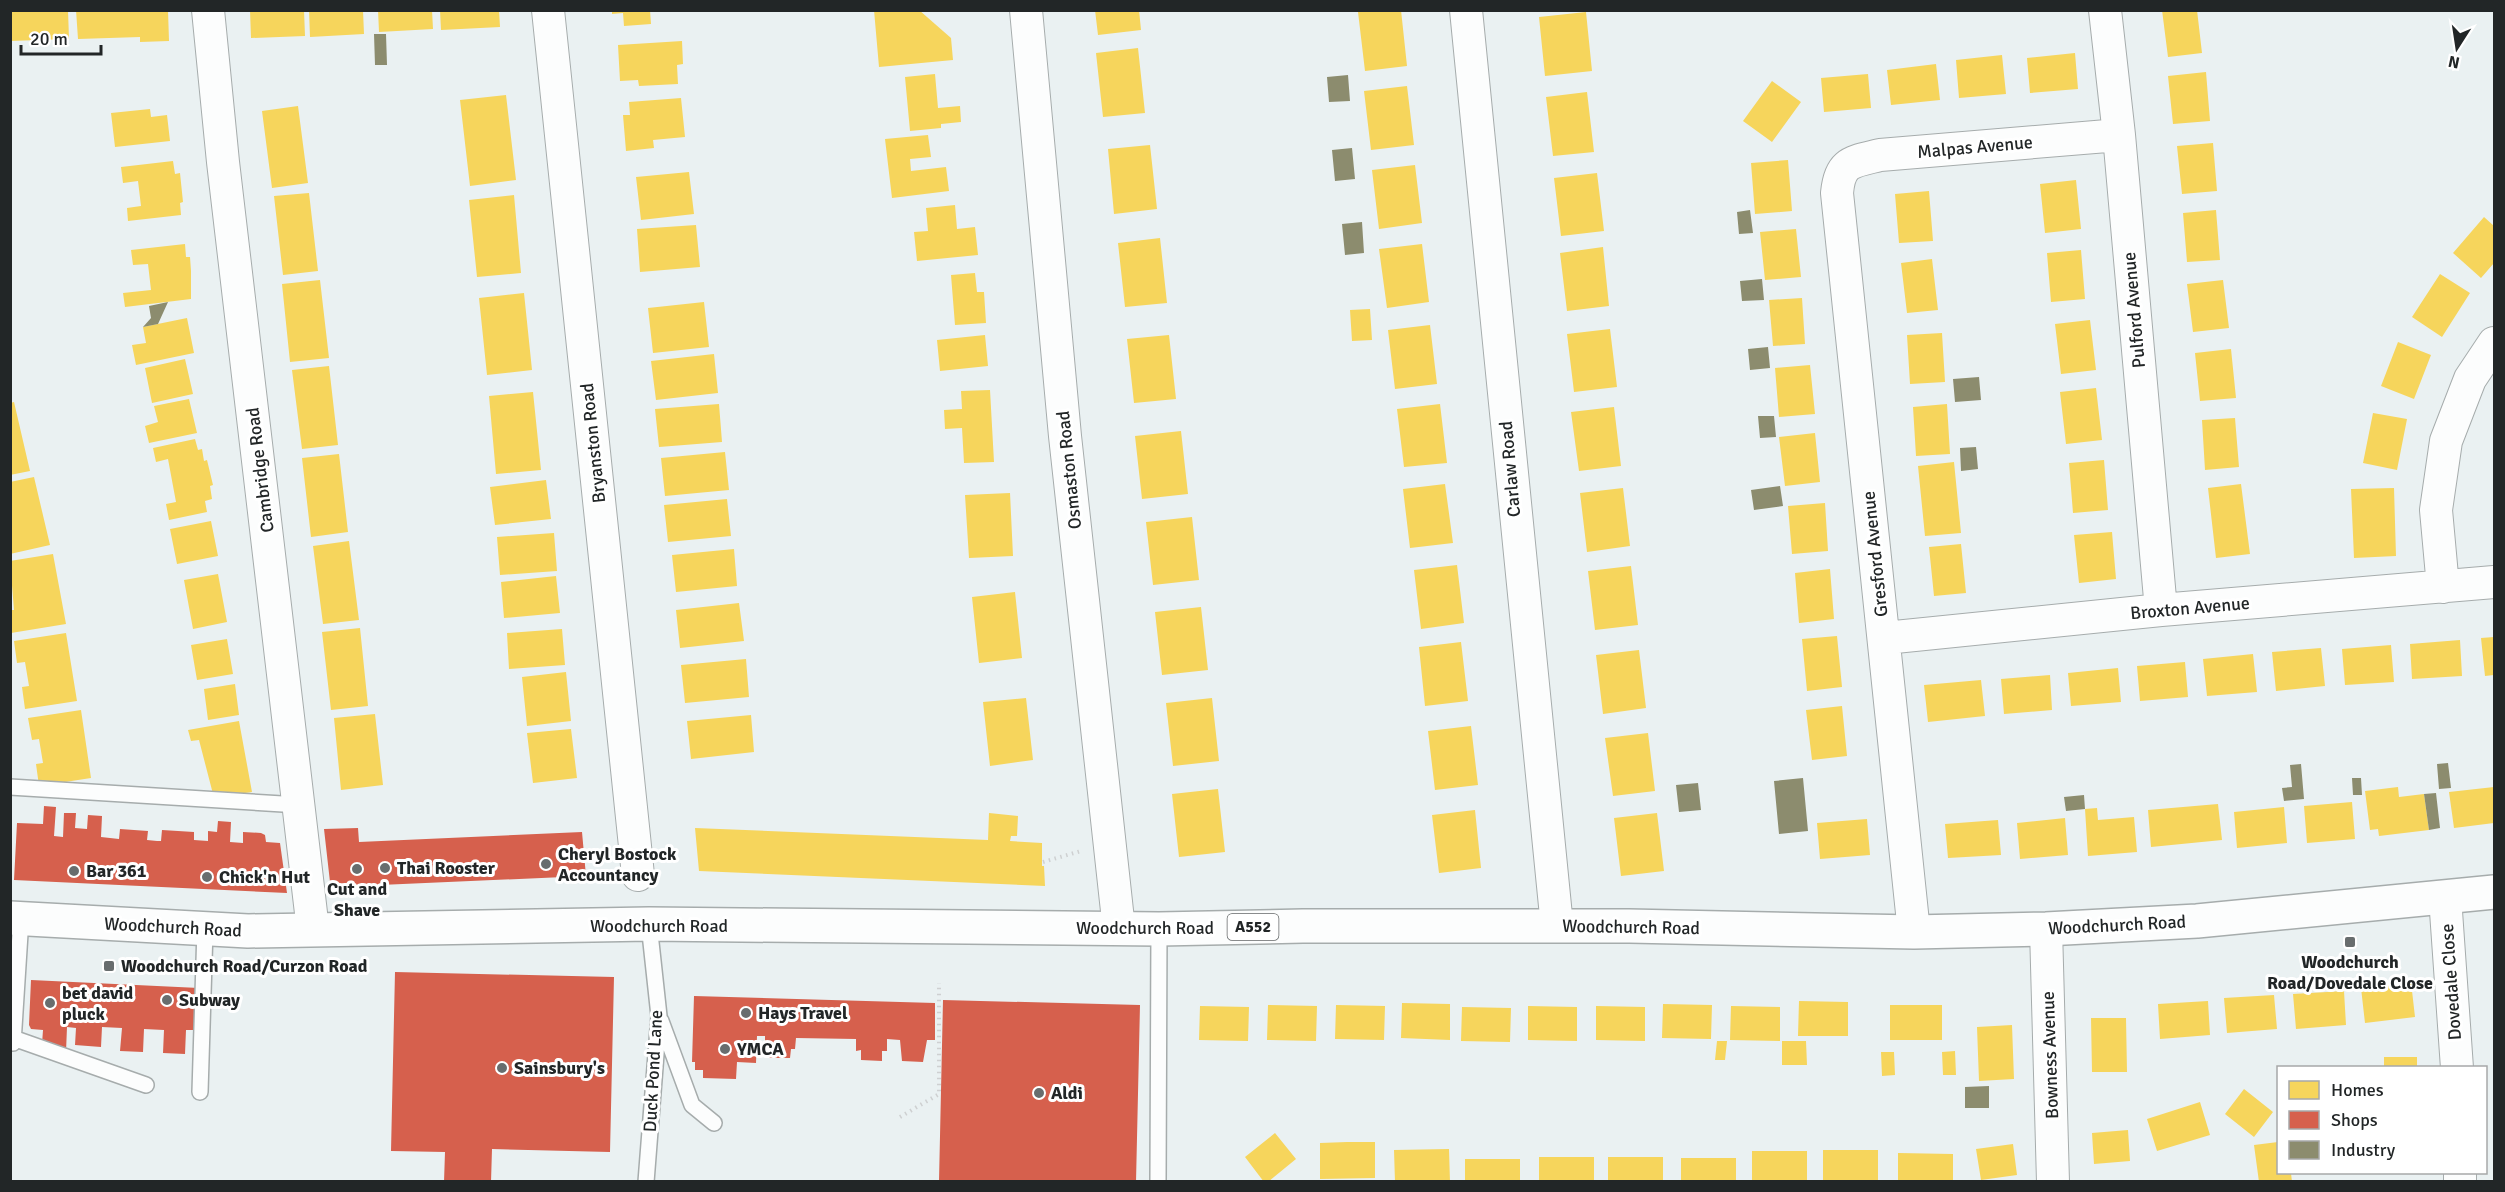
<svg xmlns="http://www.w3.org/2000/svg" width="2505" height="1192" viewBox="0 0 2505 1192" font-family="Signika,sans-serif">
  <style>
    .homes { fill: #f6d55c }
    .shops { fill: #d6604d }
    .industry { fill: #8c8c6e }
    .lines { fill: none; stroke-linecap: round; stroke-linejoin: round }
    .lane-casing { stroke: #a6acac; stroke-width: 18 }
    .street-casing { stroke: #a6acac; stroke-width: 34 }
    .highway-casing { stroke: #a6acac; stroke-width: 36 }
    .path { stroke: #ced0d1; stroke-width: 4; stroke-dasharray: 1.5 4.5; stroke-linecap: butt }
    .lane { stroke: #fcfdfd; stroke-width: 15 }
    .street { stroke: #fcfdfd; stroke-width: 32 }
    .highway { stroke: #fcfdfd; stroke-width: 33 }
    .poi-dot { fill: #686d6e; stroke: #fff; stroke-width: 2 }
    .labels { text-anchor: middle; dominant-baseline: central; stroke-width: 6; stroke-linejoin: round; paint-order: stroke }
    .shield { fill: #fff; stroke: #646768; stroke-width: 1.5 }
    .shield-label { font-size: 16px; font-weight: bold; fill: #222627 }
    .street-label { font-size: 18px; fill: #222627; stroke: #fff }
    .poi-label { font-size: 18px; font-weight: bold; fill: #222627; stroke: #fff; text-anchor: start }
  </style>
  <rect width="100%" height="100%" fill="#eaf1f2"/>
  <path class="homes" d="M10 10H68L69 39 10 41Z
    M76 10H168L169 41 140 42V37L78 39Z
    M250 10H304L305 36 251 38Z
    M309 10H363L364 34 310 37Z
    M378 10H432L433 29 379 32Z
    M440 10H499L500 27 441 30Z
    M612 10H650L651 24 624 26 623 13 612 14Z
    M874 10H919L951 38 953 60 879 67Z
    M1095 10H1139L1141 30 1098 35Z
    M1371 10H1401L1407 66 1365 71 1358 12Z
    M2162 10H2197L2202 53 2168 57Z
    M1586 12 1592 71 1545 76 1539 17Z
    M682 41 683 64 677 65 678 84 639 86 638 80 620 81 618 45Z
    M1138 48 1145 113 1103 117 1096 53Z
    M2075 53 2078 89 2030 93 2027 58Z
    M2002 55 2006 94 1959 98 1956 60Z
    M1936 64 1940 100 1891 105 1887 70Z
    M2206 72 2210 121 2173 124 2168 76Z
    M935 74 938 108 960 106 961 122 941 124V128L910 131 905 77Z
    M1868 74 1871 108 1824 112 1821 78Z
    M1772 81 1801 102 1772 142 1743 121Z
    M1407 86 1414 145 1371 150 1364 91Z
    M1587 92 1594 152 1553 156 1546 97Z
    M506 95 516 180 470 186 460 100Z
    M681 98 685 137 653 140 654 148 626 151 623 115H630L629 102Z
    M298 106 308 183 272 188 262 111Z
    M150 109 151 117 167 115 170 141 115 147 111 113Z
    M928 135 931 157 910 159 911 171 946 167 949 191 892 198 885 139Z
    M2213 143 2217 191 2182 194 2177 146Z
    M1150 145 1157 209 1114 214 1108 149Z
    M1788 160 1792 211 1755 214 1751 163Z
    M173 161 175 174 180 173 183 202 180 203 181 215 128 221 127 208 141 206 138 181 123 183 121 167Z
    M1415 165 1422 223 1379 229 1372 170Z
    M689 172 694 214 641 220 636 177Z
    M1597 173 1604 231 1561 236 1554 178Z
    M2076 180 2081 229 2045 233 2040 184Z
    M1929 191 1933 241 1899 243 1895 194Z
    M309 193 318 271 283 275 274 196Z
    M514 195 521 273 477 277 469 200Z
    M955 205 957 229 975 227 978 255 917 261 914 232 928 231 926 208Z
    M2216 210 2220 260 2187 262 2183 213Z
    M2484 217 2494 226V263L2481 278 2453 253Z
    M696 225 700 267 640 272 637 229Z
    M1796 229 1801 277 1765 280 1760 232Z
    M1160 238 1167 303 1125 307 1118 243Z
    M185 244 186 257H190L191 271V299L125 307 123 293 151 290 148 264 133 265 131 250Z
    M1422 244 1429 302 1387 308 1379 249Z
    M1603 247 1609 306 1567 311 1560 253Z
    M2081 250 2085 299 2051 302 2047 253Z
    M1932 259 1938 310 1907 313 1901 263Z
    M975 273 977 292H984L986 323 955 325 951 275Z
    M2440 274 2470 293 2442 337 2412 317Z
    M320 280 329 358 290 362 282 284Z
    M2223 280 2229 328 2193 332 2187 284Z
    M524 293 532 370 487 375 479 298Z
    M1802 298 1805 344 1773 346 1769 300Z
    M704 302 709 347 653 353 648 308Z
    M1370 309 1372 340 1352 341 1350 310Z
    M187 318 194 353 136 365 132 345 146 343 143 327Z
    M2090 320 2096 370 2061 374 2055 324Z
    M1430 325 1437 384 1395 389 1388 330Z
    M1610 329 1617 387 1574 392 1567 334Z
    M1942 333 1945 382 1910 384 1907 335Z
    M985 335 988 366 940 371 937 340Z
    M1169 335 1176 399 1134 403 1127 339Z
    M2398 342 2431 355 2414 399 2381 386Z
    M2231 349 2236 398 2200 401 2195 353Z
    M714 354 718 393 656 400 651 361Z
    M185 359 193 394 152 403 145 368Z
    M1810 365 1815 414 1779 417 1775 368Z
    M329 366 338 445 302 449 292 370Z
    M2096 388 2102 440 2066 444 2060 392Z
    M990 390 994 462 964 463 962 428 945 429 944 410 962 409 961 391Z
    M533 392 541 470 496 474 489 396Z
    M189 399 197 433 149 443 145 426 158 422 154 406Z
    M14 402 30 471 10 475V403Z
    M719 404 722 442 659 447 655 409Z
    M1440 404 1447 463 1404 467 1397 409Z
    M1947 404 1950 454 1916 456 1913 407Z
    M1614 407 1621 466 1579 471 1571 412Z
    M2373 413 2407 419 2397 470 2363 463Z
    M2235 418 2239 467 2205 470 2202 420Z
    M1181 431 1188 494 1142 499 1135 436Z
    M1815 433 1820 482 1785 486 1779 437Z
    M195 439 198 450 202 449 204 461 207 460 213 485 210 486 212 499 205 501 207 512 169 520 166 504 176 502 168 459 156 462 153 448Z
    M725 452 729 490 665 496 661 458Z
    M339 454 348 532 311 537 302 458Z
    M2104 460 2108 510 2073 513 2069 463Z
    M1954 462 1961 533 1925 536 1918 466Z
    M34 477 50 545 10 554V482Z
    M546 480 551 519 495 525 490 487Z
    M1445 484 1453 543 1410 548 1403 489Z
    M2241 484 2250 554 2216 558 2208 488Z
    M1623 488 1630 546 1587 552 1580 493Z
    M2394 488 2396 556 2354 558 2351 489Z
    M1010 493 1013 556 969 558 965 495Z
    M727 499 731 536 668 542 664 505Z
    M1825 503 1828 551 1792 554 1788 506Z
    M1192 517 1199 580 1153 585 1146 522Z
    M211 521 218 556 177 564 170 529Z
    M2112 532 2116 579 2079 583 2074 535Z
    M554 533 557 571 500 575 497 537Z
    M349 541 359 620 323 624 313 546Z
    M1961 544 1966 593 1934 596 1929 547Z
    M734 549 737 586 676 592 672 555Z
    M53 554 66 624 11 633 10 610H14L10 561Z
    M1457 565 1464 623 1421 629 1414 570Z
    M1631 566 1638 625 1595 630 1588 571Z
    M1830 569 1834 619 1799 623 1795 573Z
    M218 574 227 622 193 629 184 580Z
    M556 576 560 613 504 618 501 582Z
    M1015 592 1022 658 979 663 972 597Z
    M739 603 744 641 680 648 676 610Z
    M1201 607 1208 670 1162 675 1155 612Z
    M360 628 368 706 331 710 322 632Z
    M562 629 565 665 509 669 507 633Z
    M66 633 77 701 25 709 22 687 29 686 25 662 17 663 14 641Z
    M1837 636 1842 687 1807 691 1802 639Z
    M2494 637V675L2485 676 2481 638Z
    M227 639 233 674 197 680 191 645Z
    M2460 640 2462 676 2412 679 2410 644Z
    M1461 642 1468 701 1425 706 1419 647Z
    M2391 645 2394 682 2345 685 2342 649Z
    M2321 648 2325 686 2276 691 2272 652Z
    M1639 650 1646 708 1603 714 1596 655Z
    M2253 654 2257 692 2207 696 2203 659Z
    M746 659 749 697 685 703 681 665Z
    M2185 662 2188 697 2140 701 2137 666Z
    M2118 668 2121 702 2071 706 2068 673Z
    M566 672 571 721 527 726 522 677Z
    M2050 675 2052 710 2004 714 2001 679Z
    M1981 680 1985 716 1928 722 1924 685Z
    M235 684 239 715 208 720 204 689Z
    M1026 698 1033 760 990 766 983 702Z
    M1212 698 1219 761 1173 766 1166 703Z
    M1842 706 1847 756 1812 760 1806 710Z
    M81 710 91 778 39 786 36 764 43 763 39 739 32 740 28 718Z
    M375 714 383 785 341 790 334 718Z
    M751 715 754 752 691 759 687 721Z
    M239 721 252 792 232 795 213 794 199 740 191 741 188 730Z
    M1471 726 1478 785 1435 790 1428 731Z
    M571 729 577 778 533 783 527 733Z
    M1648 733 1655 791 1613 796 1605 738Z
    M2398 787 2399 797 2424 794 2429 830 2379 836 2378 829 2370 830 2365 791Z
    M2494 787V823L2454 828 2449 792Z
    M1218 789 1225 852 1179 857 1172 794Z
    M2352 802 2355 839 2307 843 2304 806Z
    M2218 804 2222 840 2151 847 2148 810Z
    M2284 807 2287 843 2237 848 2234 812Z
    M2097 808 2098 820 2134 817 2137 852 2088 856 2085 809Z
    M1475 810 1481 868 1439 873 1432 815Z
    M989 813 1018 816 1017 836H1011L1010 841 1042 843V866H1044L1045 886 699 871 695 828 988 840Z
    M1657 813 1664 871 1621 876 1614 818Z
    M2065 818 2068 855 2020 859 2017 823Z
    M1867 819 1870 855 1820 859 1817 823Z
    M1998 820 2001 855 1948 858 1945 824Z
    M2411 982 2415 1017 2365 1023 2361 988Z
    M2344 991 2346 1025 2296 1029 2293 994Z
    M2274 995 2277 1029 2227 1033 2224 998Z
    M1799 1001 1848 1002V1036H1798Z
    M2208 1001 2210 1035 2160 1039 2158 1004Z
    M1402 1003 1450 1004V1040L1401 1038Z
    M1663 1004 1712 1005 1711 1039 1662 1038Z
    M1268 1005 1317 1006 1316 1041 1267 1040Z
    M1336 1005 1385 1006 1384 1040 1335 1039Z
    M1890 1005H1942V1040H1890Z
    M1200 1006 1249 1007 1248 1041 1199 1040Z
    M1528 1006 1577 1007V1041L1528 1040Z
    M1596 1006 1645 1007V1041L1596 1040Z
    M1731 1006 1780 1007V1041L1730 1040Z
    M1462 1007 1511 1008 1510 1042 1461 1041Z
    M2091 1018H2126L2127 1072H2092Z
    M2012 1025 2014 1079 1979 1081 1977 1027Z
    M1717 1041H1727L1725 1060H1715Z
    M1782 1041H1806L1807 1065H1782Z
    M1955 1051 1956 1075H1943L1942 1052Z
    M1881 1052H1894L1895 1075 1882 1076Z
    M2384 1057H2417V1068H2384Z
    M2244 1089 2273 1112 2254 1137 2225 1114Z
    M2200 1102 2210 1135 2157 1151 2147 1119Z
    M2128 1130 2130 1161 2094 1164 2092 1133Z
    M1275 1133 1296 1159 1268 1182H1264L1245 1157Z
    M1347 1142H1375V1178L1320 1179V1143Z
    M2278 1142V1173H2291L2292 1182H2259L2254 1145Z
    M2013 1144 2017 1175 1981 1180 1976 1149Z
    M1449 1149 1450 1182H1395L1394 1150Z
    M1823 1150H1878V1182H1823Z
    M1752 1151H1807V1182H1752Z
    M1898 1153 1953 1154V1182H1898Z
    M1539 1157H1594V1182H1539Z
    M1608 1157H1663V1182H1608Z
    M1681 1158H1736V1182H1681Z
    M1465 1159H1520V1182H1465Z"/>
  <path class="shops" d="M44 806 56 807 54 836 63 837 64 813H76L75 828 87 829 88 815 102 816 101 837 119 839 120 829 148 831 147 840 157 841H161L162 830 194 832V840L208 841V831L217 832 218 821 231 822 230 842 243 843V832L261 833 265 835 266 842 280 843 287 893 14 880 17 823 43 824Z
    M358 828 359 842 582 832 586 876 335 887 330 882 324 829Z
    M395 972 614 977 610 1152 492 1149 491 1182H444L445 1152 391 1151Z
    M31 980 199 988 197 1030H186L185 1054 163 1053 164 1030 144 1029 143 1052 120 1051 122 1028 102 1027 101 1047 75 1045 76 1028 67 1027 66 1052 42 1044 43 1030 31 1029 29 1025Z
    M694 996 935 1003V1040H927L923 1062 902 1061 900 1040 887 1039V1051H882V1061L861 1060V1050L856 1051V1039L796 1038 795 1049H791L790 1058H769L770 1049 765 1048V1036H757L756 1063 737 1062 736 1079 703 1078V1070H695V1062H692Z
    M943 1000 1140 1005 1136 1182H939Z"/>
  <path class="industry" d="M374 34H386L387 65H375Z
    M1348 75 1350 101 1329 102 1327 77Z
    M1352 148 1355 179 1335 181 1332 150Z
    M1750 210 1753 233 1739 234 1737 212Z
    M1362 222 1364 253 1345 255 1342 224Z
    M1762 279 1764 300 1742 301 1740 281Z
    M168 302 158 324 143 327 151 318 149 306Z
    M1768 347 1770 368 1750 370 1748 349Z
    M1979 377 1981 400 1955 402 1953 379Z
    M1758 416H1774L1776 437 1760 438Z
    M1976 447 1978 469 1961 471 1960 448Z
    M1780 486 1783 506 1754 510 1751 490Z
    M2448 763 2451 788 2439 789 2437 764Z
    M2301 764 2304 799 2284 801 2282 788 2292 787 2290 765Z
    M1803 778 1808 831 1779 834 1774 781Z
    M2352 778H2361L2362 795H2353Z
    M1698 783 1701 810 1679 812 1676 785Z
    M2436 793 2440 828 2429 830 2424 794Z
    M2084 795 2085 809 2066 811 2064 797Z
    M1989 1086V1108H1965V1087Z"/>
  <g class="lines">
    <defs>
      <path id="lane" d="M10 787 299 805
        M661 1021 692 1105 714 1123
        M13 1038 146 1085
        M13 1043 21 918
        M200 1092 205 929
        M646 1182 659 1016 649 924
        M1158 1182 1159 929"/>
      <path id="street" d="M208 10 223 162 313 930
        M548 10 638 875
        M1026 10 1065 436 1119 929
        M1466 10 1557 926
        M2105 10 2119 135 2161 610
        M2443 587 2436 510 2446 441 2470 379 2494 343
        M1885 638 2161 610 2494 582
        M2445 897 2457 1068
        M2046 929 2053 1182
        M1914 932C1890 685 1863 439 1837 193 1840 161 1852 162 1880 155L2119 135
        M2460 1172V1182"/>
      <path id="highway" d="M10 918 248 931 649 924 1159 929 1303 926H1629L1914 932 2046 929 2197 921 2494 892"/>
    </defs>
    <use href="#lane" class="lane-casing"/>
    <use href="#street" class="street-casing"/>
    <use href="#highway" class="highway-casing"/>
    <path class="path" d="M1043 862 1081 851
      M900 1117 939 1094V983"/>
    <use href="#lane" class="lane"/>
    <use href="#street" class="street"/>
    <use href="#highway" class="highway"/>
  </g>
  <g class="poi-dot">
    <circle cx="546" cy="864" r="6"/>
    <circle cx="385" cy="868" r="6"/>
    <circle cx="357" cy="869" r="6"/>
    <circle cx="74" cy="871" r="6"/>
    <circle cx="207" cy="877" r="6"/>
    <rect x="2344" y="936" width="12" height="12" rx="3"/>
    <rect x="103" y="960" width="12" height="12" rx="3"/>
    <circle cx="167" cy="1000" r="6"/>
    <circle cx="50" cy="1003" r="6"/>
    <circle cx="746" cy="1013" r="6"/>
    <circle cx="725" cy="1049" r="6"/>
    <circle cx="502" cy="1068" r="6"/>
    <circle cx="1039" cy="1093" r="6"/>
  </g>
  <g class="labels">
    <rect class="shield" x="1227.5" y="914" width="51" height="26" rx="4.5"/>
    <g class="shield-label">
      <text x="1253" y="927">A552</text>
    </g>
    <g class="street-label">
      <text transform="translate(1975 147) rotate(-5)">Malpas Avenue</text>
      <text transform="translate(2134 310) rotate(-95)">Pulford Avenue</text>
      <text transform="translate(593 443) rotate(-96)">Bryanston Road</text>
      <text transform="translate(1510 469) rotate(-95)">Carlaw Road</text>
      <text transform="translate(260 470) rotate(-97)">Cambridge Road</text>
      <text transform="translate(1069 470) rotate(-96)">Osmaston Road</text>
      <text transform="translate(1875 554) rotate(-96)">Gresford Avenue</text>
      <text transform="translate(2190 608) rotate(-5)">Broxton Avenue</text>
      <text transform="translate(2117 925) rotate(-3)">Woodchurch Road</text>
      <text x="659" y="926">Woodchurch Road</text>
      <text transform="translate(173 927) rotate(3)">Woodchurch Road</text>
      <text transform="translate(1631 927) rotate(1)">Woodchurch Road</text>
      <text x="1145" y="928">Woodchurch Road</text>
      <text transform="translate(2451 982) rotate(-94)">Dovedale Close</text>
      <text transform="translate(2050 1055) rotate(-92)">Bowness Avenue</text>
      <text transform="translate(653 1071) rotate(-87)">Duck Pond Lane</text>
    </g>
    <g class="poi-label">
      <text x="558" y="854">Cheryl Bostock<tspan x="558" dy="21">Accountancy</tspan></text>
      <text x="397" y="868">Thai Rooster</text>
      <text x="86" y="871">Bar 361</text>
      <text x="219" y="877">Chick'n Hut</text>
      <text x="357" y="889" text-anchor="middle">Cut and<tspan x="357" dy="21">Shave</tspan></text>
      <text x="2350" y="962" text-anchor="middle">Woodchurch<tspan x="2350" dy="21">Road/Dovedale Close</tspan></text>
      <text x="121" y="966">Woodchurch Road/Curzon Road</text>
      <text x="62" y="993">bet david<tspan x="62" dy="21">pluck</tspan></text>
      <text x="179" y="1000">Subway</text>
      <text x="758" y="1013">Hays Travel</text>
      <text x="737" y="1049">YMCA</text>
      <text x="514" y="1068">Sainsbury's</text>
      <text x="1051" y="1093">Aldi</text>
    </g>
  </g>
  <rect width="2505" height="1192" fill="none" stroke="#222627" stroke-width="24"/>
  <rect x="2277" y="1066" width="210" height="108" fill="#ffffff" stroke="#a7a8a9" stroke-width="1.5"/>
  <rect x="2289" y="1081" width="30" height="18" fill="#f6d55c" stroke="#a7a8a9" stroke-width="1.5"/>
  <text x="2331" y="1096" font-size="18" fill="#222627">Homes</text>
  <rect x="2289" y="1111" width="30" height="18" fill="#d6604d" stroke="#a7a8a9" stroke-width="1.5"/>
  <text x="2331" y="1126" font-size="18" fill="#222627">Shops</text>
  <rect x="2289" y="1141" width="30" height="18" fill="#8c8c6e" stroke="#a7a8a9" stroke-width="1.5"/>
  <text x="2331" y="1156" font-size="18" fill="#222627">Industry</text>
  <g transform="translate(2457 48) rotate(192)" stroke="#ffffff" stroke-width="4.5" paint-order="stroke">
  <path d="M0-4.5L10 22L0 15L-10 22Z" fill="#222627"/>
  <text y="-9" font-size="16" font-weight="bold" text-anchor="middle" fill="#222627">N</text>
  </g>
  <path d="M21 45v9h80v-9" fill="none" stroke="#222627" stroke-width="3"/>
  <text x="30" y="45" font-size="18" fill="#222627" stroke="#ffffff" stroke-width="4.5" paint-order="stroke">20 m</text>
</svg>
